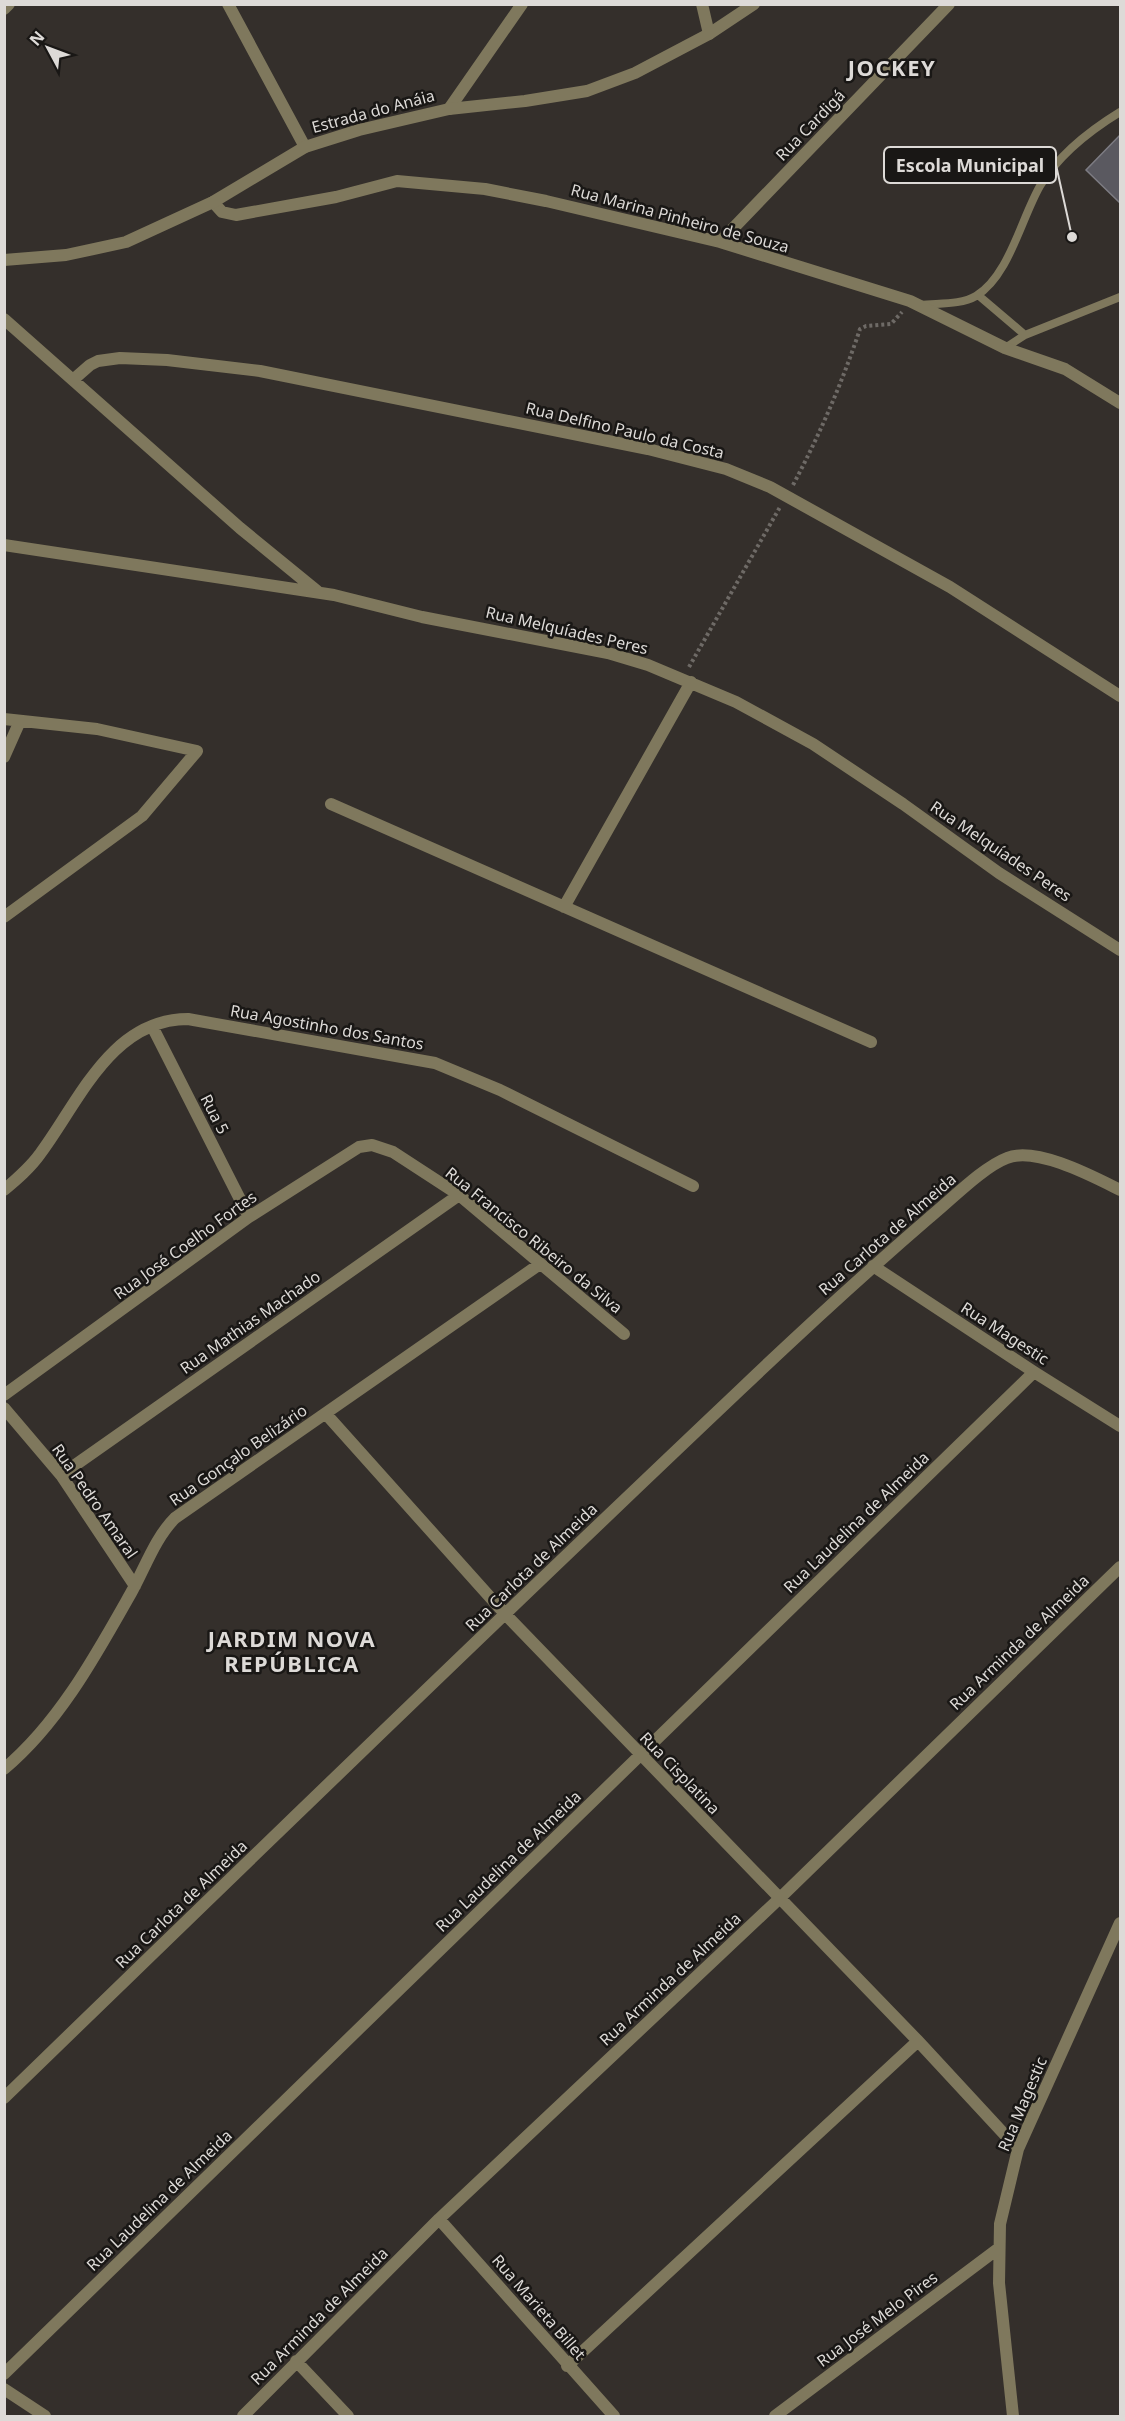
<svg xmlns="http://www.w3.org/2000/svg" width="1125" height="2421" viewBox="0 0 1125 2421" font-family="'Noto Sans',sans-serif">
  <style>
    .building { fill: #5a5960; stroke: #7d7c83; stroke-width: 1.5 }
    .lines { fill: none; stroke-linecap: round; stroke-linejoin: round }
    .path { stroke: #6e6a66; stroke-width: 4; stroke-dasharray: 3 3; stroke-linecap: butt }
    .service { stroke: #7f785d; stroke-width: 8 }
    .minor { stroke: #7f785d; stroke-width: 12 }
    .tertiary { stroke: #7f785d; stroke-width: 12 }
    .labels { text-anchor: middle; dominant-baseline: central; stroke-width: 5; stroke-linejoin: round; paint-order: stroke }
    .street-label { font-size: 16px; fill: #dddad7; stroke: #191715 }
    .district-label { font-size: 22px; font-weight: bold; letter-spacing: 1.5px; fill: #dddad7; stroke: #191715 }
    .leader { fill: none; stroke: #dddad7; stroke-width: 2 }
    .callout-dot { fill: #dddad7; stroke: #191715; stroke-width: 2 }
    .callout { fill: #191715; stroke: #dddad7; stroke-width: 2 }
    .callout-label { font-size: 18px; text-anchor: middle; font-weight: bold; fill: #dddad7 }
  </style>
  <rect width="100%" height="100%" fill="#342f2b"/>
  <path class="building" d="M1120 135V203L1086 170Z"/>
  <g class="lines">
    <path class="path" d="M793 485C820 434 842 383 860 329L866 326 891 324 902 312
      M689 667 780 507"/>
    <path class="service" d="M978 295 1025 335
      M921 305C938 303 961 305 976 296 1009 276 1021 219 1040 186 1059 154 1089 131 1120 112
      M1005 348 1025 335 1120 297"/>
    <path class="minor" d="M228 4 305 147
      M702 4 709 34
      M4 9 9 4
      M449 109 522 4
      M213 202 222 212 236 215 336 197 397 181 485 189 546 201 720 242 910 301 1005 348 1065 369 1120 403
      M720 242 949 4
      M4 319 240 528 317 591
      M74 379 90 365 98 361 120 358 167 360 260 371 648 449 726 469 770 487 950 587 1120 696
      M4 545 334 595 422 617 608 653 648 665 736 702 813 744 903 804 999 873 1120 950
      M4 719 97 729 197 751 142 816 4 917
      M4 757 20 721
      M331 804 871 1042
      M564 907 691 682
      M152 1026 249 1217
      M4 1190C17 1179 30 1168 40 1154 79 1102 111 1019 188 1019L435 1063 500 1090 693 1186
      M873 1266 1034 1372 1120 1426
      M4 1395 249 1217 359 1147 372 1145 393 1152 459 1195 624 1334
      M4 1408 61 1475 135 1586
      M326 1414 506 1615 918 2041 1018 2149
      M61 1475 459 1195
      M4 1769C59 1723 96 1655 131 1593 145 1568 155 1538 175 1518L540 1264
      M4 2098C249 1860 494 1623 741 1389 803 1330 865 1273 930 1217 951 1200 983 1167 1007 1158 1036 1146 1094 1177 1120 1190
      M439 2219 614 2416
      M296 2361 348 2416
      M567 2366 918 2041
      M4 2374 1034 1372
      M243 2416 439 2219 780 1898 1120 1567
      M775 2416 999 2248
      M1013 2416 999 2283 1000 2224 1018 2149 1120 1923"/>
    <path class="tertiary" d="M4 260 66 255 126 242 213 202 305 147 359 130 449 109 525 101 587 91 635 73 709 34 754 4
      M4 2389 45 2416"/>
  </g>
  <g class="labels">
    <g class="street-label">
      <text transform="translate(373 111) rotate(-15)">Estrada do Anáia</text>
      <text transform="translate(810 125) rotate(-46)">Rua Cardigá</text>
      <text transform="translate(680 218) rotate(15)">Rua Marina Pinheiro de Souza</text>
      <text transform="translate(625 430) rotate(13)">Rua Delfino Paulo da Costa</text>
      <text transform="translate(567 630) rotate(13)">Rua Melquíades Peres</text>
      <text transform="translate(1001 851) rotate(34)">Rua Melquíades Peres</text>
      <text transform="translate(327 1027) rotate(10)">Rua Agostinho dos Santos</text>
      <text transform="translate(215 1114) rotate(63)">Rua 5</text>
      <text transform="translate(887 1234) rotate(-41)">Rua Carlota de Almeida</text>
      <text transform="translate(534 1240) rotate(39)">Rua Francisco Ribeiro da Silva</text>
      <text transform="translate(185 1245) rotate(-36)">Rua José Coelho Fortes</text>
      <text transform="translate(250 1322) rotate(-35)">Rua Mathias Machado</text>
      <text transform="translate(1005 1333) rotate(33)">Rua Magestic</text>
      <text transform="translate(238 1455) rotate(-35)">Rua Gonçalo Belizário</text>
      <text transform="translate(95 1501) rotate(55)">Rua Pedro Amaral</text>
      <text transform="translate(856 1522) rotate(-44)">Rua Laudelina de Almeida</text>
      <text transform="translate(531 1567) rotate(-44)">Rua Carlota de Almeida</text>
      <text transform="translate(1019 1642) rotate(-44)">Rua Arminda de Almeida</text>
      <text transform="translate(680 1773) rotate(46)">Rua Cisplatina</text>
      <text transform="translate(508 1861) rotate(-44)">Rua Laudelina de Almeida</text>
      <text transform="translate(181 1904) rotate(-44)">Rua Carlota de Almeida</text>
      <text transform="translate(670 1979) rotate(-43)">Rua Arminda de Almeida</text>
      <text transform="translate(1022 2104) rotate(-67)">Rua Magestic</text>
      <text transform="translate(159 2200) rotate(-44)">Rua Laudelina de Almeida</text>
      <text transform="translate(539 2307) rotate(49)">Rua Marieta Billet</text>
      <text transform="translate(319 2316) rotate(-45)">Rua Arminda de Almeida</text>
      <text transform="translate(877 2319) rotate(-37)">Rua José Melo Pires</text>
    </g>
    <g class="district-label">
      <text x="892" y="67">JOCKEY</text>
      <text x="292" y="1638">JARDIM NOVA<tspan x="292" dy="25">REPÚBLICA</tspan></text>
    </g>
  </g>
  <path class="leader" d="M1072 237L1056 165"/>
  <circle class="callout-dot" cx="1072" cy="237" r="6"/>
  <rect class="callout" x="884" y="147" width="172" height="36" rx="6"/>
  <g class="callout-label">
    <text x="970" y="172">Escola Municipal</text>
  </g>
  <rect width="1125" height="2421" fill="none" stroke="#dddad7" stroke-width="12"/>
  <g transform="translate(48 48) rotate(311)" stroke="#191715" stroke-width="4.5" paint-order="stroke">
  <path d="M0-4.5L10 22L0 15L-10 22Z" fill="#dddad7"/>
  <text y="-9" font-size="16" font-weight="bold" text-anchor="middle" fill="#dddad7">N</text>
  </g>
</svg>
